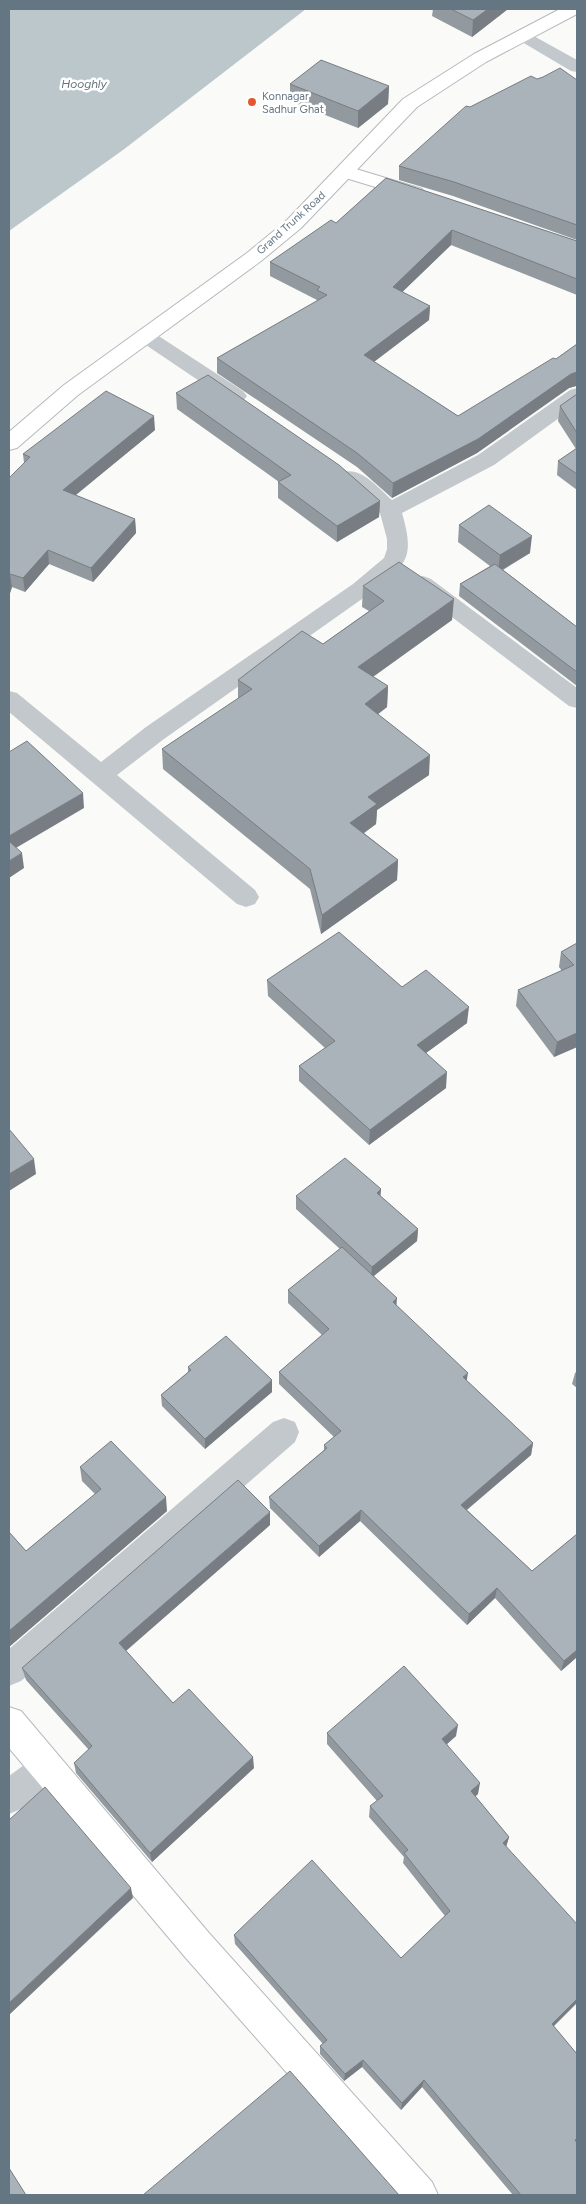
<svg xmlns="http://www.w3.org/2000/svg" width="586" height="2204" viewBox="0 0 586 2204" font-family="Figtree,sans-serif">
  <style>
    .water { fill: #bbc7cb }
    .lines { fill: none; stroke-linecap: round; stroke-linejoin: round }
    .secondary-casing { stroke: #b3babf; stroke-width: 2 }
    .primary-casing { stroke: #b5babe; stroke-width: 2 }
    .street { fill: #c3c8cc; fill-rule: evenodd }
    .secondary { fill: #fff; fill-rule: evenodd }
    .primary { fill: #fff; fill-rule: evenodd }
    .wall { fill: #929a9f }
    .shaded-wall { fill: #777d82 }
    .building { fill: #aab3b9; stroke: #777d82 }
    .poi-dot { fill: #e4572e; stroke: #fff; stroke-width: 2 }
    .labels { text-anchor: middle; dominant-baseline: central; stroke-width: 5; stroke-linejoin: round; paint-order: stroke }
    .far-poi-label { font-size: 11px; fill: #657683; stroke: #fff; text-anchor: start }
    .far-street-label { font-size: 11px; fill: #657683; stroke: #fff }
    .far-water-label { font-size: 12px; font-style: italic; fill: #60757c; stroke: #fff }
  </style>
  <rect width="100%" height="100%" fill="#fafaf8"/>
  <path class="water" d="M9 9H306L123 150 9 231Z"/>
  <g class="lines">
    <defs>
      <path id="secondary" d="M346 166 422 189 425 193 422 197 415 199 339 176 336 172 339 168Z
        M9 1707 21 1711 209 1933 432 2182 438 2195H394L185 1957 9 1748Z"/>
      <path id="primary" d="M560 9H577V14L486 62 417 107 301 228 261 261 78 395 17 448 9 450V432L64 385 247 253 287 220 403 99 474 54Z"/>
    </defs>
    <use href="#secondary" class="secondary-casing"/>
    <use href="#primary" class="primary-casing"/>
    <path class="street" d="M523 30 577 60V72L571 71 517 39 514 35 517 31Z
      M144 329 151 331 243 391 247 396 243 401 236 403 229 401 137 339 134 335 137 331Z
      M577 388V405L494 465 402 513C416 561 405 565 369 594L164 739 117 775 255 890 259 897 255 904 246 907 237 904 9 712V691L17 693 101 762 146 727 353 584 384 558 387 549V539L380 513 343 482 340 477 343 472C362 467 378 488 392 500L478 455 570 390Z
      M423 576 431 579 577 688V708L569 706 415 589 412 584 415 579Z
      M284 1418 295 1422 299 1432 295 1442 21 1681 9 1686V1649L273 1422Z
      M47 1752 59 1757 64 1769 59 1781 21 1809 9 1814V1776L35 1757Z"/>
    <use href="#secondary" class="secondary"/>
    <use href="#primary" class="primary"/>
  </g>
  <path class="wall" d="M433 9H508L472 37 432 16Z
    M537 79 577 80V240L453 196 399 180V166L470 107Z
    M290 84 389 86 388 104 358 128 290 101Z
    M386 178 577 241V295L451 245 402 292 430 306 429 320 374 362 458 416 556 359 577 344V387L576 386 569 388 477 453 392 498 357 467 217 373V358L317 301V300L270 276V262L336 223Z
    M176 393 380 501 379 517 337 542 278 498V482H279L177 409Z
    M577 394V490L557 475 558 461 576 449 558 421 560 406Z
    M155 430 75 495 135 519 136 533 93 582 49 564 25 592 12 587 9 596V478L24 463 23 454Z
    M459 525 530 553 503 570 577 627V686L459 596 460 584 490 566 458 542Z
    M363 586 452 620 373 677 388 686 387 707 378 714 429 775 377 810 376 824 364 833 398 860 397 880 321 934 310 889 163 769 162 749 238 699V680L323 644 369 611 362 607Z
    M577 943V1047L554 1057 516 1006 518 990 562 971 559 967 561 952Z
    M267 980 402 987 467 1023 426 1053 446 1088 369 1145 299 1081V1066L325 1048 268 996Z
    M381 1189 380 1196 418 1229 417 1241 374 1276 397 1306 467 1381 533 1443 531 1455 467 1510 532 1571 577 1534V1657L561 1671 495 1598 467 1625 360 1521 319 1557 270 1508 269 1497 324 1450V1445L334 1437 279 1384V1372L322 1335 288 1303V1290L340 1249 296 1209V1196Z
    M188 1367 272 1392 205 1449 162 1406 161 1395 188 1372Z
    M577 1371V1388L572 1384 575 1373Z
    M80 1467 167 1511 9 1647V1532L26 1551 95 1494 82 1481Z
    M270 1525 126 1651 173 1703 254 1768 152 1862 76 1773 74 1763 89 1750 26 1680 22 1668Z
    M327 1733 456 1736 447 1744 478 1794 475 1796 509 1837 506 1847 554 2027 577 2054V2140L576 2142 577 2195H513L422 2087 401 2110 362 2067 344 2081 320 2054V2046L323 2044 235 1944 234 1935 401 1958 445 1916 403 1863 404 1857 369 1817 370 1806 377 1801 327 1744Z"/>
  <path class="shaded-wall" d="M488 9H508L472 37 473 20Z
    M389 86 388 104 358 128V111Z
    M452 230 451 245 392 302 393 287Z
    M430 306 429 320 363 370 364 355Z
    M577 372 576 386 569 388 477 453 392 498 393 483 571 374Z
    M154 416 155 430 65 504 63 490Z
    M380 501 379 517 337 542V526Z
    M135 519 136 533 93 582 91 568Z
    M532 536 530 553 498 572 500 555Z
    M48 550 49 564 25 592 23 578Z
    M10 574 12 587 9 596V577Z
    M454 599 452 620 357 688 358 667Z
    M388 686 387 707 364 725 365 704Z
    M430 755 429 775 377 810 376 824 350 843V823L368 797Z
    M83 793 84 808 9 852V836Z
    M22 853 24 868 9 878V861Z
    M398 860 397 880 321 934 322 915Z
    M469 1007 467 1023 415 1061 417 1045Z
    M577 1033V1047L554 1057 557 1042Z
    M447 1072 446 1088 369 1145 370 1130Z
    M34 1159 36 1174 9 1191V1174Z
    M381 1189 380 1201 377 1193Z
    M418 1229 417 1241 371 1278 372 1267Z
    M397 1298 396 1311 393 1302Z
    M468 1373 466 1385 463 1377Z
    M272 1380V1392L205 1449V1439Z
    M533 1443 531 1455 459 1516 461 1505Z
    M166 1497 167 1511 9 1647V1631Z
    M361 1510 360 1521 319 1557V1546Z
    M270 1512V1525L121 1655 119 1643Z
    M497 1588 495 1598 467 1625 469 1614Z
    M577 1650V1657L561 1671 564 1661Z
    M458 1725 456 1736 440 1750 442 1739Z
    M253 1757 254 1768 152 1862 150 1853Z
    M480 1783 478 1794 469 1802 471 1791Z
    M509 1837 506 1847 503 1843Z
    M131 1888 133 1898 9 2015V2003Z
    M577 1999V2003L548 2032 552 2024Z
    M363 2060 362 2067 344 2081 345 2074Z
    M424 2080 422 2087 401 2110 402 2103Z"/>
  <path class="building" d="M451 9H488L473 20Z
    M321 60 389 86 358 111 290 84Z
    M560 68 577 80V225L454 182 399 166 466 106 470 107 531 76 537 79 543 77Z
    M386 178 577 241V279L452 230 393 287 430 306 364 355 458 416 553 358 556 359 577 344V372L571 374 478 439 393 483 357 453 217 358 327 295 317 290 320 287 270 262 331 220 336 223Z
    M208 375 339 465 380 501 337 526 278 482 291 475 176 393Z
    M106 391 154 416 63 490 135 519 91 568 48 550 23 578 10 574 9 577V478L30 457 23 454Z
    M577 394V433L560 406Z
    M577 448V474L558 461Z
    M489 505 532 536 500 555 459 525Z
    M399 562 454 599 358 667 388 686 365 704 430 755 368 797 377 804 350 823 398 860 322 915 310 869 162 749 252 689 238 680 302 631 323 644 384 601 363 586Z
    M495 564 577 627V672L460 584Z
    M27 741 83 793 9 836V752Z
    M9 841 22 853 9 861Z
    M339 932 402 987 426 970 469 1007 417 1045 447 1072 370 1130 299 1066 335 1041 267 980Z
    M577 943V1033L557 1042 518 990 574 965 561 952Z
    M9 1129 34 1159 9 1174Z
    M345 1158 381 1189 377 1193 418 1229 372 1267 296 1196Z
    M342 1247 397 1298 393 1302 468 1373 463 1377 533 1443 461 1505 532 1571 577 1534V1650L564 1661 497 1588 469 1614 361 1510 319 1546 269 1497 327 1448 324 1445 341 1431 279 1372 329 1329 288 1290Z
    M226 1336 272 1380 205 1439 161 1395 191 1370 188 1367Z
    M111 1441 166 1497 9 1631V1532L26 1551 101 1489 80 1467Z
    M238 1480 270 1512 119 1643 173 1703 189 1689 253 1757 150 1853 74 1763 92 1746 22 1668Z
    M404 1666 458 1725 442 1739 480 1783 471 1791 509 1837 503 1843 577 1924V1999L552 2024 577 2054V2138L575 2140 577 2143V2195H521L424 2080 402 2103 363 2060 345 2074 320 2046 327 2040 234 1935 312 1860 401 1958 450 1911 404 1853 408 1850 370 1806 383 1796 327 1733Z
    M45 1787 131 1888 9 2003V1820Z
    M290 2071 399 2195H143Z
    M9 2168 26 2195H9Z"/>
  <circle class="poi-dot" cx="252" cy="102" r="5"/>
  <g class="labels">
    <g class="far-poi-label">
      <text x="262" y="96">Konnagar<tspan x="262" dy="13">Sadhur Ghat</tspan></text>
    </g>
    <g class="far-street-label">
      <text transform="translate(291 223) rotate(-42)">Grand Trunk Road</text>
    </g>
    <g class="far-water-label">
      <text x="84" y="84">Hooghly</text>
    </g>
  </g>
  <rect width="586" height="2204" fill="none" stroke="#657683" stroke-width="20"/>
</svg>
